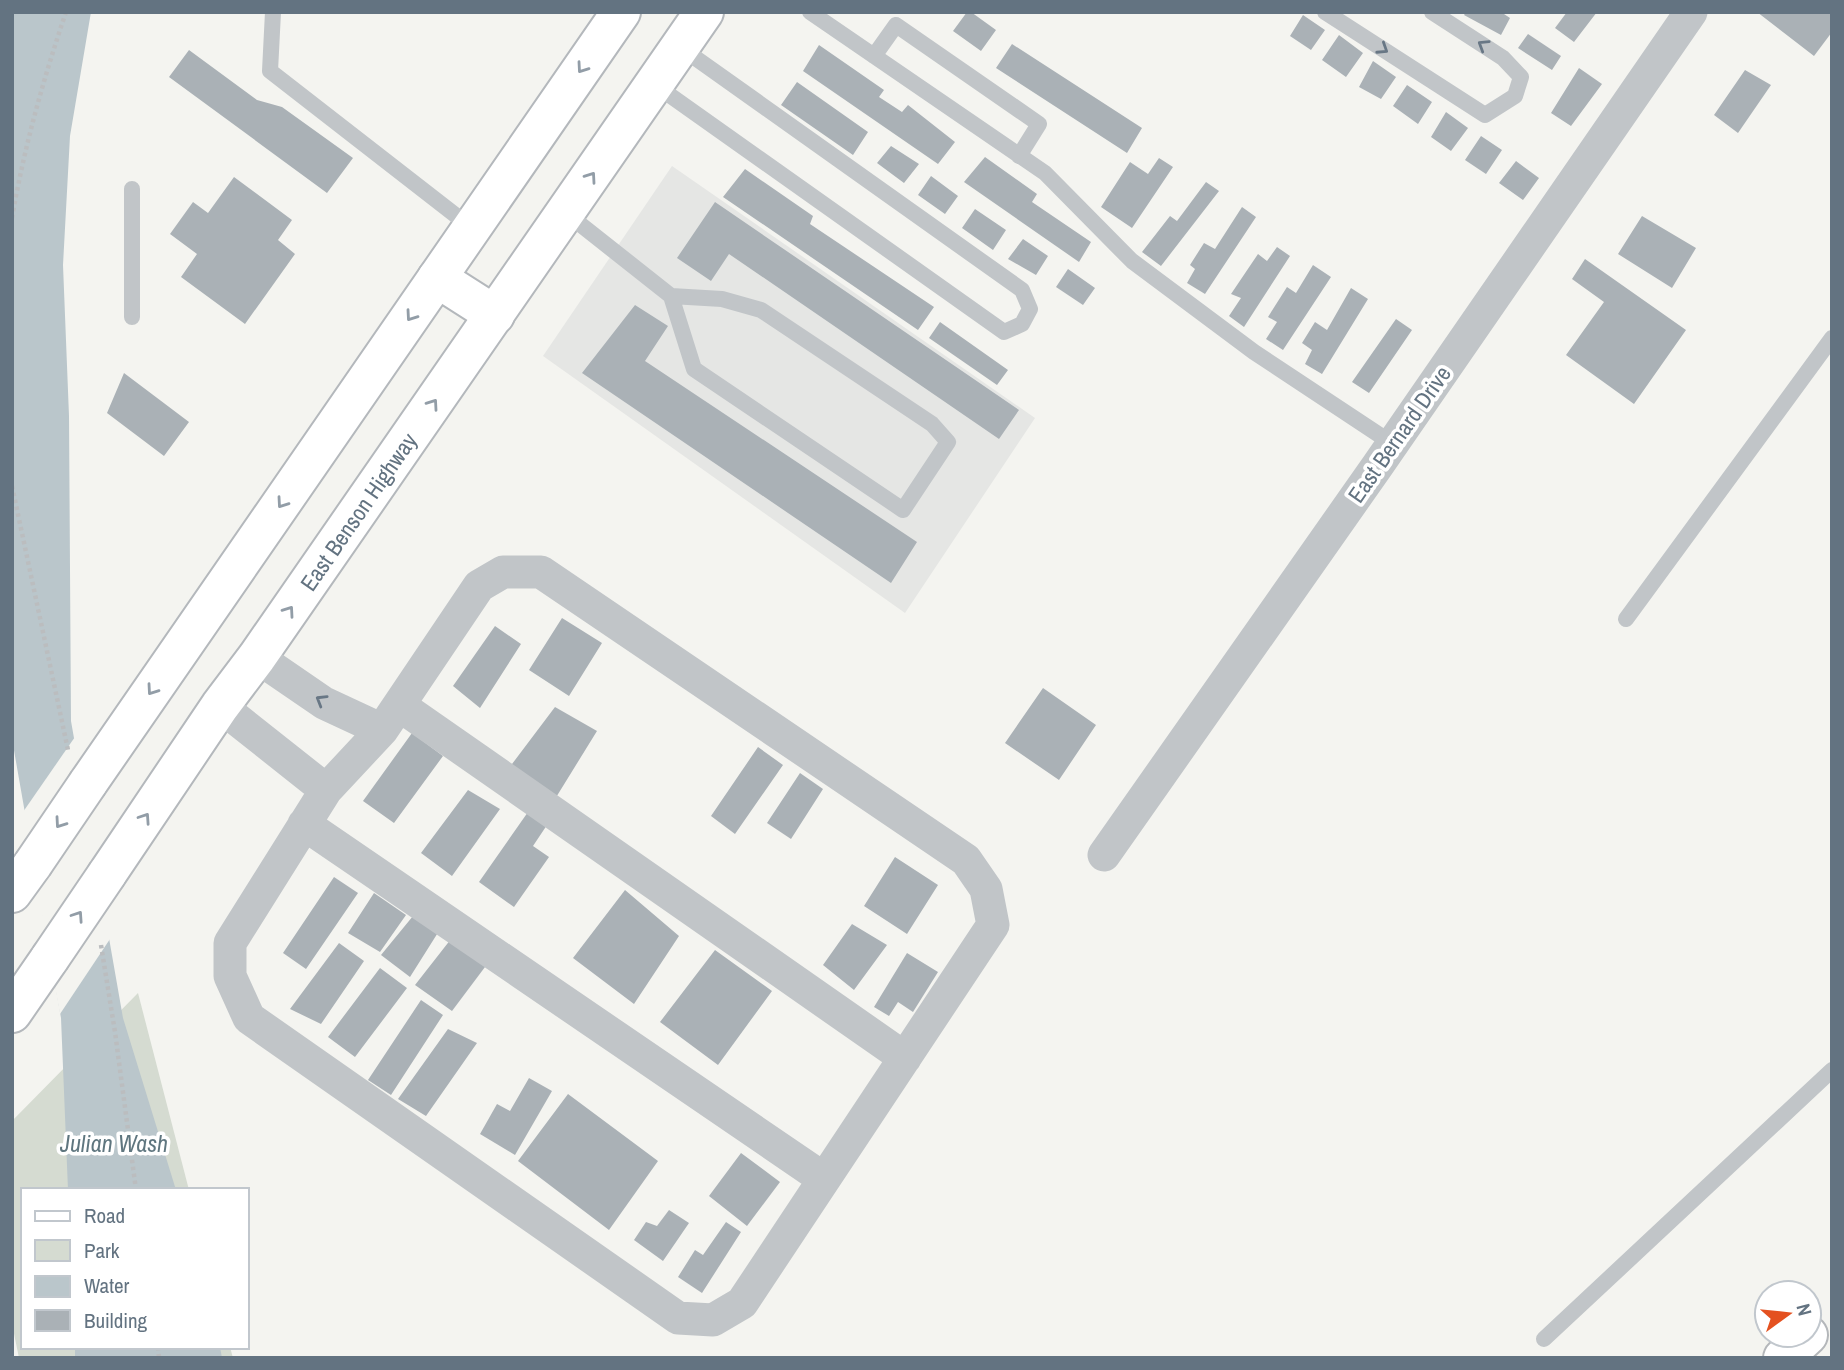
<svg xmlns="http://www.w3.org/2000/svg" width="1844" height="1370" viewBox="0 0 1844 1370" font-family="'Archivo Narrow',sans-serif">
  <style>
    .built { fill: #e5e6e4 }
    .green { fill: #d5dbd1 }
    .water { fill: #bac6cb }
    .pier { fill: #f4f4f0 }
    .building { fill: #aab1b6 }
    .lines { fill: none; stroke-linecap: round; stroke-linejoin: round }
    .secondary-casing { stroke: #b4b8bc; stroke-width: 42 }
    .motorway-casing { stroke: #b4b7ba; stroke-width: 42 }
    .path { stroke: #bbbdbf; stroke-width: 4.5; stroke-dasharray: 3.5 3.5; stroke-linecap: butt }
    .service { stroke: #c1c5c8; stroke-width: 16 }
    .minor { stroke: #c1c5c8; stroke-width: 33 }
    .secondary { stroke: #fff; stroke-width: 38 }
    .motorway { stroke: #fff; stroke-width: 38 }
    .secondary-bridge-casing { stroke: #b4b8bc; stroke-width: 42; stroke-linecap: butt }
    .secondary-bridge { stroke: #fff; stroke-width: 38 }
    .oneway { stroke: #687785 }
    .oneway2 { stroke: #929da7 }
    .labels { text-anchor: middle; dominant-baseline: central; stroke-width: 7; stroke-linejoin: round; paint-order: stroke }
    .street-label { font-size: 23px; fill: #637381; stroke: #fff }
    .water-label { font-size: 24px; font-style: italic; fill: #5f767f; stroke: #fff }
  </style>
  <rect width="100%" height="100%" fill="#f4f4f0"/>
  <path class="built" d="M672 166 1035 418 905 613 543 356Z"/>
  <path class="green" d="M138 993 189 1190H23V1347H230L233 1358H19L12 1324V1121Z"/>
  <path class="water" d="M12 12H91L70 136 63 265 69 416 71 721 123 1018 176 1190H68L61 1018 12 739Z
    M75 1347H220L222 1358H75Z"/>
  <path class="pier" d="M77 734 112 936 60 1014 23 812Z"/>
  <path class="building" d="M967 12H971L996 30 981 51 953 31Z
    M1466 12H1501L1510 18 1501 35 1464 15Z
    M1567 12H1597L1574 42 1555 28Z
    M1757 12H1832V32L1814 56Z
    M1303 15 1325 30 1311 50 1290 36Z
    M1528 34 1561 56 1552 70 1518 48Z
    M1339 35 1363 53 1346 77 1322 60Z
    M1012 44 1142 128 1127 153 996 68Z
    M819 45 884 90 879 97 902 112 908 105 955 142 938 164 803 71Z
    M189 50 257 100 282 107 353 158 327 193 169 77Z
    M1373 61 1396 77 1381 99 1359 87Z
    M1579 68 1602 84 1571 126 1551 113Z
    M1745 70 1771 85 1738 133 1714 115Z
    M797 82 868 132 853 155 781 105Z
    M1407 85 1432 102 1418 124 1393 106Z
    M1446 112 1468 128 1451 151 1431 137Z
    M1481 136 1502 150 1486 174 1465 160Z
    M891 146 919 164 904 183 877 163Z
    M985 157 1037 194 1032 202 1091 242 1079 262 964 182Z
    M1159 158 1173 167 1132 228 1101 207 1130 162 1148 174Z
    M1516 161 1539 178 1523 200 1499 183Z
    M745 169 813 216 810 224 934 307 918 330 723 197Z
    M931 176 958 196 945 214 918 195Z
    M234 177 292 220 278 240 295 254 245 324 181 277 197 254 170 234 193 202 208 213Z
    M1206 182 1219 191 1161 266 1142 252 1170 216 1177 221Z
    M715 202 1019 410 999 439 729 254 711 281 677 258Z
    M1242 207 1256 217 1205 294 1187 283 1195 269 1190 265 1204 243 1215 249Z
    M975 209 1006 230 993 250 962 228Z
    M1642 216 1696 248 1672 288 1618 254Z
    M1023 239 1048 256 1036 275 1008 259Z
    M1277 247 1290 256 1244 327 1229 316 1241 298 1231 294 1258 254 1267 261Z
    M1585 259 1686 330 1634 404 1566 355 1604 302 1572 279Z
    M1313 265 1331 277 1283 350 1266 339 1277 322 1268 317 1287 287 1296 293Z
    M1068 269 1095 288 1083 305 1056 287Z
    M1351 288 1368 299 1322 374 1305 364 1312 350 1302 343 1315 322 1327 330Z
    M635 305 668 326 645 361 917 542 891 583 582 373Z
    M1396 319 1412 330 1369 393 1352 382Z
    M940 322 1008 370 997 385 929 338Z
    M124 373 189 422 164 456 107 413Z
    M562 618 602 643 569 696 529 670Z
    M495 626 521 644 480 708 453 686Z
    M1043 688 1096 725 1059 780 1005 743Z
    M555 707 597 731 555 799 509 768Z
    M412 733 443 756 394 823 363 801Z
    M758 747 783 765 735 834 711 816Z
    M800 773 823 789 791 839 767 823Z
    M468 790 500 809 452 876 421 853Z
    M528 812 547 825 533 846 549 857 514 907 479 882Z
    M895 857 938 885 907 934 864 906Z
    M334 877 358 893 306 969 283 953Z
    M625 890 679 936 634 1004 573 958Z
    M374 893 406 915 380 952 348 933Z
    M413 916 439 931 410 977 381 955Z
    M852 924 887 945 854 990 823 965Z
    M451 939 488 963 452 1011 415 985Z
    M339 943 364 961 321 1024 290 1009Z
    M715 950 772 991 718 1065 660 1022Z
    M907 953 938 972 913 1012 898 1002 889 1016 874 1007Z
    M380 968 407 988 355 1057 328 1037Z
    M421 1000 443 1015 391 1095 368 1080Z
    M448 1029 477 1043 426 1116 398 1099Z
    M529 1078 552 1091 515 1155 480 1134 497 1104 510 1111Z
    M568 1094 658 1161 609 1230 518 1161Z
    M741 1153 780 1182 747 1226 709 1196Z
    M669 1210 689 1223 663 1261 634 1240 646 1222 657 1226Z
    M726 1222 741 1232 702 1293 678 1277 695 1250 703 1255Z"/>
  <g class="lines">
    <defs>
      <g id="secondary">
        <path d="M437 278 495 315"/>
        <path d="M88 783 621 12"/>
        <path id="s1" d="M107 874 220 706 257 657 704 12"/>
        <path d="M12 893 33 864"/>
        <path d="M12 1013 50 958"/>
      </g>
      <path id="motorway" d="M1783 1358 1808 1335"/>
    </defs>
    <use href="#secondary" class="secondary-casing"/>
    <use href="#motorway" class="motorway-casing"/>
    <path class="path" d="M12 218C24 148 43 80 66 12
      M12 486 68 750
      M101 945 115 1032 136 1190
      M158 1347 159 1358"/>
    <path class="service" d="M273 12 270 71 472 228
      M810 12 1045 173 1132 261 1254 352 1393 444
      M1325 12 1485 115 1515 96 1521 77 1503 58 1432 12
      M874 56 896 25 1039 124 1019 156
      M654 84 1004 332 1022 324 1030 309 1022 290 680 47
      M566 213 671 296 722 299 761 310 932 424 948 442 903 510 694 369 671 296
      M132 317V189
      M1626 619 1832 338
      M1544 1339 1832 1070"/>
    <path class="minor" d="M503 572H541L966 860 986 889 993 925 742 1303 713 1320 678 1318 249 1018 230 976V943L326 790 382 730 479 586Z
      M257 657 324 703 382 730
      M399 705 905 1058
      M220 706 326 790
      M304 824 824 1179
      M1104 855 1378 465 1691 12"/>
    <use href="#secondary" class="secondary"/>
    <use href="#motorway" class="motorway"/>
    <defs>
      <path id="secondary-bridge" d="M33 864 88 783
        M50 958 107 874"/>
    </defs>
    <use href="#secondary-bridge" class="secondary-bridge-casing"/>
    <use href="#secondary-bridge" class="secondary-bridge"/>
  </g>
  <defs><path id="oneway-chevron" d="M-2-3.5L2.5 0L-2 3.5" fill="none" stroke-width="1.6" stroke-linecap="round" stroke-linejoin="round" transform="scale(1.75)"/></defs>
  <g class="oneway">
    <use href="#oneway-chevron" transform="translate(1483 45) rotate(-148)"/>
    <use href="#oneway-chevron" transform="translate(1383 49) rotate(33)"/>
    <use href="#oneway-chevron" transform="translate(321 700) rotate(-149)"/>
  </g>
  <g class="oneway2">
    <use href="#oneway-chevron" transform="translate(582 68) rotate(125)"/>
    <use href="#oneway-chevron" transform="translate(591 177) rotate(-55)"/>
    <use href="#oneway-chevron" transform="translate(411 316) rotate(125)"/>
    <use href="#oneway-chevron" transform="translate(433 404) rotate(-55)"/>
    <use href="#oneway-chevron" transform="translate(282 503) rotate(125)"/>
    <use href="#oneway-chevron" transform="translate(289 611) rotate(-55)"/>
    <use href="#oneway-chevron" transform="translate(152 690) rotate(125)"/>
    <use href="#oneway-chevron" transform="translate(145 818) rotate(-56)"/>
    <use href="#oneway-chevron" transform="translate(60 823) rotate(125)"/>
    <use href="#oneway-chevron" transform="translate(78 916) rotate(-56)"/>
  </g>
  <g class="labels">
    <g class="street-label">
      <text transform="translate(1399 434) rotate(-55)">East Bernard Drive</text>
      <text stroke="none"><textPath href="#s1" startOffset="441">East Benson Highway</textPath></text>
    </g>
    <g class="water-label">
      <text x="114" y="1143">Julian Wash</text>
    </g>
  </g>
  <rect width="1844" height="1370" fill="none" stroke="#637381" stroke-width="28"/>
  <rect x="21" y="1188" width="228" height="161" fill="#ffffff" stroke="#c1c7cd" stroke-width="2"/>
  <rect x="35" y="1211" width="35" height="10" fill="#ffffff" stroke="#c1c7cd" stroke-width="2"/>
  <text x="84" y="1223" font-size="21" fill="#637381">Road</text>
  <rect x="35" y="1240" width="35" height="21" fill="#d5dbd1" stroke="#c1c7cd" stroke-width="2"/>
  <text x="84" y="1258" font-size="21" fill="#637381">Park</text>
  <rect x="35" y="1276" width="35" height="21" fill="#bac6cb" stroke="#c1c7cd" stroke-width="2"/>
  <text x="84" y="1293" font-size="21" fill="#637381">Water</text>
  <rect x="35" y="1310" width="35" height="21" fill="#aab1b6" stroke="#c1c7cd" stroke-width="2"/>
  <text x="84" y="1328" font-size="21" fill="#637381">Building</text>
  <g transform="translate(1788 1314) rotate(75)"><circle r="33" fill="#ffffff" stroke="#c1c7cd" stroke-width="2"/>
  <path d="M0-5L12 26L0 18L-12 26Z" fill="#e45120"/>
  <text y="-10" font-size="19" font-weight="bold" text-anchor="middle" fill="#637381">N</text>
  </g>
</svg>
